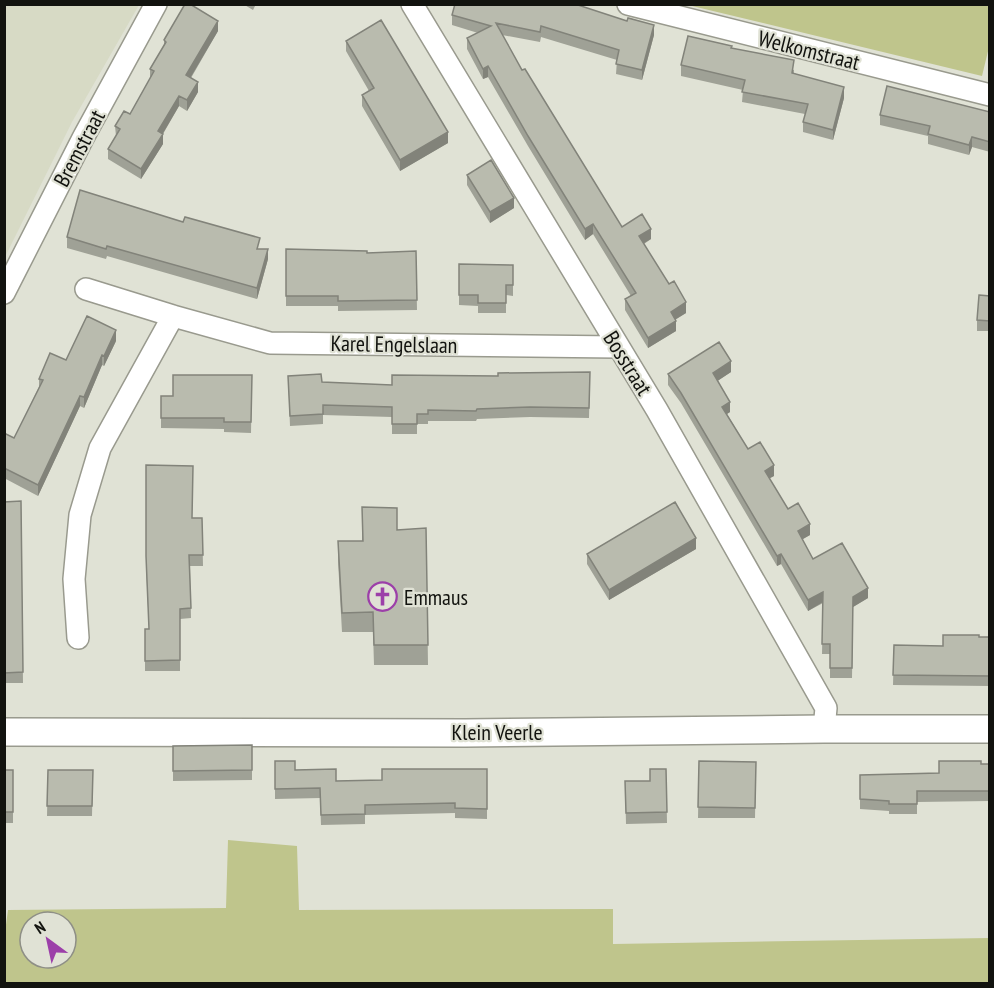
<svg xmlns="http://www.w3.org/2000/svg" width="994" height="988" viewBox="0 0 994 988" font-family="'PT Sans Narrow',sans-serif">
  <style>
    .built { fill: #d7dac5 }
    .green { fill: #bfc58c; fill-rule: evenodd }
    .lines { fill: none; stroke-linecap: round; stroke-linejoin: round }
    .minor-casing { stroke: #999a8e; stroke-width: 24 }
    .major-casing { stroke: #999a8e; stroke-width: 30 }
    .minor { stroke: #fff; stroke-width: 21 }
    .major { stroke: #fff; stroke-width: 27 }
    .wall { fill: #9fa196 }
    .shaded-wall { fill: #82837a }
    .building { fill: #b9bbae; stroke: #82837a; stroke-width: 1.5 }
    .labels { text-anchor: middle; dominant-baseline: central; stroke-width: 4.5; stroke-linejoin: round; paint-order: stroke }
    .street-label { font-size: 22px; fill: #12130f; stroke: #e0e2d5 }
    .poi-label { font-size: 22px; fill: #12130f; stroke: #e0e2d5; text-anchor: start }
  </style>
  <rect width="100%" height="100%" fill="#e0e2d5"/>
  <path class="built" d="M5 4 139 5 72 122 5 257Z"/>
  <path class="green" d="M688 5H989V47L982 76Z
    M228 840 297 846 299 910 613 909V944L989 938V983H5V932L8 910 226 908ZM30 922H66V958H30Z"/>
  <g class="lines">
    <defs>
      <path id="minor" d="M412 4 657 410 826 708 824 729
        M628 4 990 95
        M86 289 173 316 270 343 618 347
        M4 293 83 138 156 4
        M78 638 74 579 80 515 100 448 173 316"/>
      <path id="major" d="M4 732 465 733 824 729H990"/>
    </defs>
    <use href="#minor" class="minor-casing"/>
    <use href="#major" class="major-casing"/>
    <use href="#minor" class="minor"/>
    <use href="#major" class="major"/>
  </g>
  <path class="wall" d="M243 4H256L253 10Z
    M452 15 654 35 642 80 616 74 617 60 541 37 540 42 502 35 522 70 622 227 651 239 644 244 686 313 675 320 676 331 648 348 625 310V299L631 296 593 234 585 240 528 146 488 77 483 79 467 49V38L478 33 452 25Z
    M218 31 191 78 198 92 187 111 179 106 163 134V144L141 179 108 159V149L116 136 115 126 130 114 150 79V69L164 45V40Z
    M346 41 448 143 400 171 362 106V95L369 91 346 51Z
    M732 48 794 70V73L844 98 833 140 803 132V122L805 114 742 102 743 90 681 76V65Z
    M990 112V152L972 147 969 155 928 144V136L880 125V115Z
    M467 175 514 208 490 223 467 185Z
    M67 237 260 249 268 259 257 299 107 256 106 259 67 248Z
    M286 249 367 253 416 251 417 310 338 311V306H286Z
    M459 264 513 265V296L506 295V313H478V306L459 305Z
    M990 296V331H977V320Z
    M116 341 104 366 102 365 84 408 80 406 38 496 4 478V433L14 438 39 387V379L66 360Z
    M590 372 589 418 530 417 477 419 476 421H428V424H417V434H392V417L323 415V424L290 426 288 376 322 382 392 385 498 376Z
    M731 372 717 381 730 412 727 414 748 449 774 476 769 478 788 509 810 535 802 539 813 559 868 598 853 607 852 678H830V654H822L823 603 808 611 781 564 777 566 681 403 668 385V374Z
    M252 375 251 433 224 432V429L161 428V396H173Z
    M146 465 192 518H202L203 566H190L191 618 180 619V671H145V629H149L146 566Z
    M21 501 23 683H4V502Z
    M362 507 397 530 426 528 428 665H374L373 632H342L338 561V541H362Z
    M696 549 609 600 587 564V554Z
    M990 637V686L893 685 894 645 943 646Z
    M252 745V780L173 781V746Z
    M275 761 295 770 336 781 382 780 487 769V819L455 818V813L365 815V824L321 825 320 798 275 799Z
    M699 761 756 762 755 818H698Z
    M990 764V801L917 802V814H889V811L860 809V775L939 773Z
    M666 769 667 823 626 824 625 781H650Z
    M4 770H13V823H4Z
    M48 770H93L92 816H47Z"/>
  <path class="shaded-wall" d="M218 21V31L186 85V75Z
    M654 25V35L642 80V70Z
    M488 66V77L483 79V69Z
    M198 82V92L187 111V100Z
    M844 87V98L833 140V130Z
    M179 96V106L159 140 163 134V144L141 179V169L158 131Z
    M448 132V143L400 171V160Z
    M972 137V147L969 155V145Z
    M514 198V208L490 223V212Z
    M593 224V234L585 240V229Z
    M651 229V239L639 246V236Z
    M268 249V259L257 299V288Z
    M686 302V313L671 322V312Z
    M676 321V331L648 348V338Z
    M116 330V341L104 366V356Z
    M102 355V365L84 408V397Z
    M731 361V372L713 384V373Z
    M80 396V406L38 496V485Z
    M730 402V412L722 417V407Z
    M774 465V476L765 481V471Z
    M810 524V535L798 542V531Z
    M696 538V549L609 600V590Z
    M781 554V564L777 566V556Z
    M868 588V598L853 607 852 678 853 597Z
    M823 592V602L808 611V600Z"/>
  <path class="building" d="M185 4H190L218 21 186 75 198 82 187 100 179 96 158 131 163 134 141 169 108 149 120 129 115 126 124 111 130 114 154 71 150 69 166 42 164 40Z
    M455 4H575L627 21 628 18 654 25 642 70 616 64 619 50 541 26 540 32 496 23 522 70 525 69 622 227 642 214 651 229 639 236 669 284 674 281 686 302 671 312 676 321 648 338 625 299 636 293 593 224 585 229 528 136 488 66 483 69 467 38 491 26 452 15Z
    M381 20 448 132 400 160 362 95 374 88 346 41Z
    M688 36 732 46 731 48 794 60 792 73 844 87 833 130 803 122 808 104 742 92 745 80 681 65Z
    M887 86 990 112V142L972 137 969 145 928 134 930 126 880 115Z
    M491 160 514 198 490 212 467 175Z
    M80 190 183 222 185 217 260 238 257 249H268L257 288 107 246 106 249 67 237Z
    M286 249 367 251V253L416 251 417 300 338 301V296H286Z
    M459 264 513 265V285H506V303H478V295H459Z
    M979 295 990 296V321L977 320Z
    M87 316 116 330 104 356 102 355 84 397 80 396 38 485 4 468V433L14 438 43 380 39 379 50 353 66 360Z
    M719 342 731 361 713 373 730 402 722 407 748 449 760 442 774 465 765 471 788 509 798 503 810 524 798 531 813 559 842 543 868 588 853 597 852 668H830V644H822L823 592 808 600 781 554 777 556 681 393 668 374Z
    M590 372 589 408 530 407 477 409 476 411 428 410V414H417V424H392V407L323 405V414L290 416 288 376 321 374 322 382 392 385V375L498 376V373Z
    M173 375H252L251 422H224V418H161V396H173Z
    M146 465 193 466 192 518H202L203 555H189L191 608 180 609V660L145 661V629H149L146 556Z
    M21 501 23 672 4 673V502Z
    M675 502 696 538 609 590 587 554Z
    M362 507 397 508V530L426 528 428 645H374L373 612 342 613 338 541H363Z
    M943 635H979V637H990V676L893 675 894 645 943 646Z
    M252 745V770L173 771V746Z
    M275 761H295V770L336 769V781L382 780V769H487V809L455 808V803L365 805V814L321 815 320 788 275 789Z
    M699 761 756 762 755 808 698 807Z
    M939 761H981V764H990V791H917V804H889V801L860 799V775L939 773Z
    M650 769H666L667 812 626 813 625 781H650Z
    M4 770H13V812H4Z
    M48 770H93L92 806H47Z"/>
  <defs>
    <symbol id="church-ring" viewBox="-11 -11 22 22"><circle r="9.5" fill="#e0e2d5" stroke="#9c3fa9" stroke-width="1.5"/><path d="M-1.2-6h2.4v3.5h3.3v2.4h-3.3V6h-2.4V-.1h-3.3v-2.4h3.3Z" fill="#9c3fa9"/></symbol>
  </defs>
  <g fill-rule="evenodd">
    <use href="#church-ring" x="366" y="580" width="33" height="33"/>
  </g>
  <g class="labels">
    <g class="street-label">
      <text transform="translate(809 50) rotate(14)">Welkomstraat</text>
      <text transform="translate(79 148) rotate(-62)">Bremstraat</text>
      <text transform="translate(394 344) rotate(1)">Karel Engelslaan</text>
      <text transform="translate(628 363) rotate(58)">Bosstraat</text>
      <text x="497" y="732">Klein Veerle</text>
    </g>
    <g class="poi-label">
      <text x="404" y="597">Emmaus</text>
    </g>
  </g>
  <rect width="994" height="988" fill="none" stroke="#12130f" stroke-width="12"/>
  <g transform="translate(48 940) rotate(327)"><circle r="28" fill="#e0e2d5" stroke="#8e8f86" stroke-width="1.5"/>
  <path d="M0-4.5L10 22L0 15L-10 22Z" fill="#9c3fa9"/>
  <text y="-9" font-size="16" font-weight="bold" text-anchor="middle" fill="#12130f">N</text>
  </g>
</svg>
